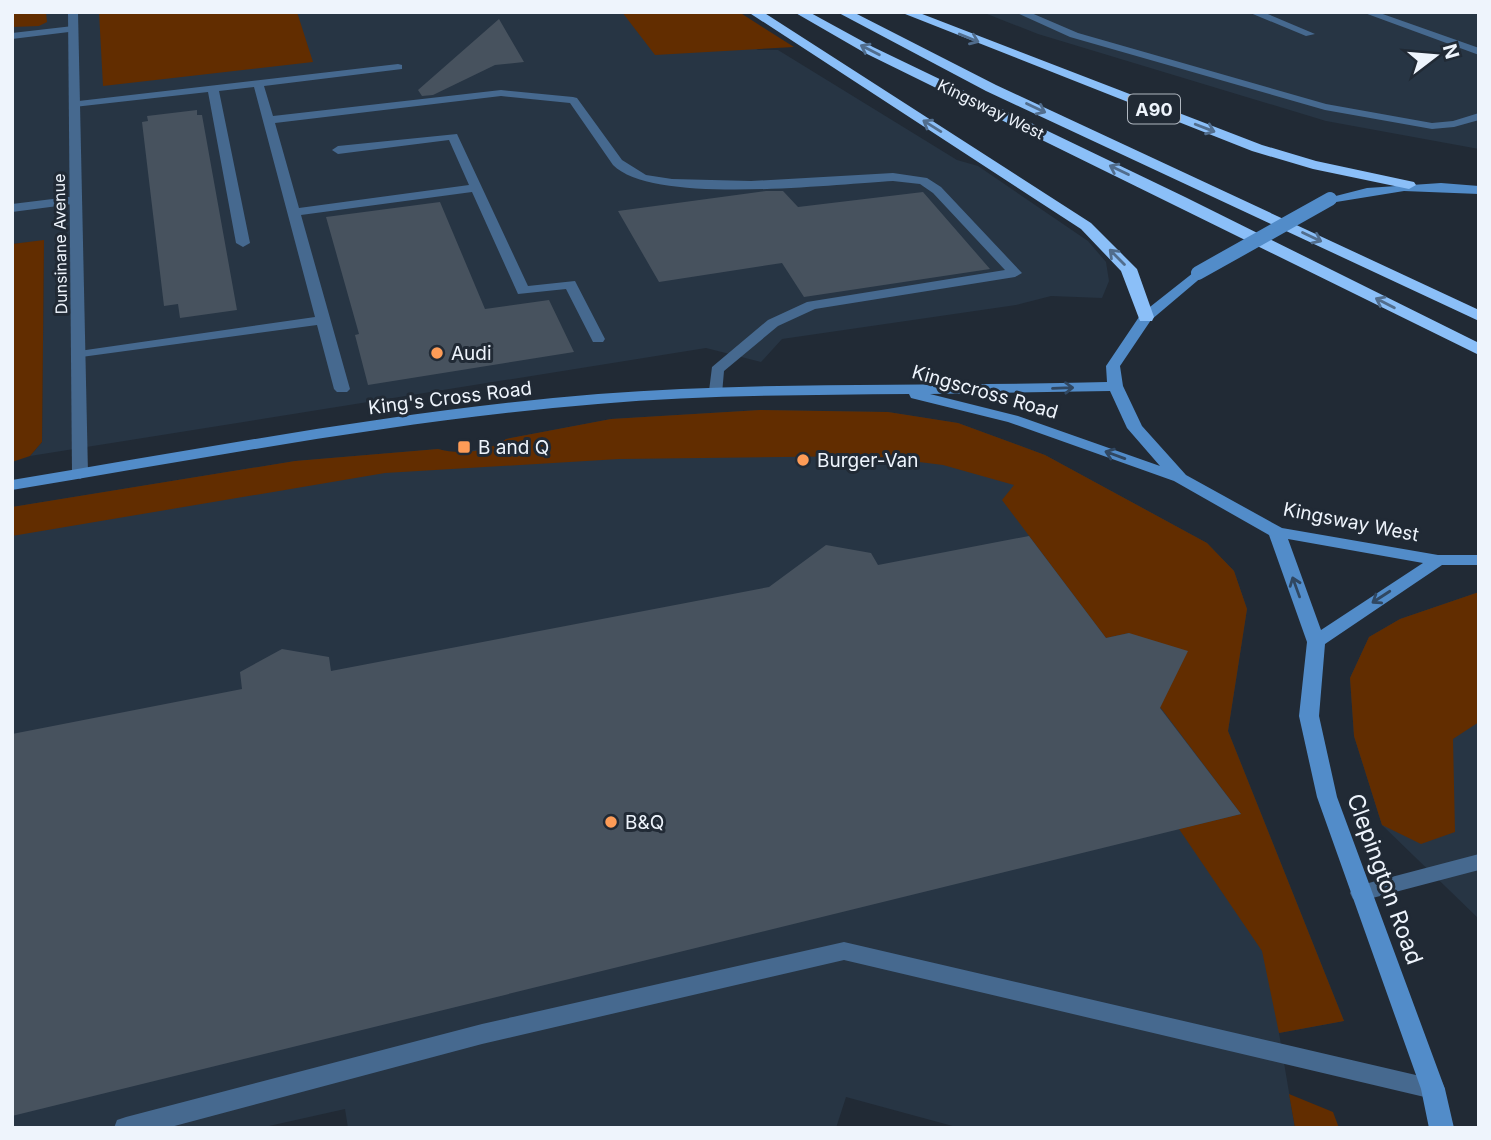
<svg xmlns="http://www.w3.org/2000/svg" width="1491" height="1140" viewBox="0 0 1491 1140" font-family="Inter,sans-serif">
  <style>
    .built { fill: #273544 }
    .green { fill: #622d00 }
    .building { fill: #47525e }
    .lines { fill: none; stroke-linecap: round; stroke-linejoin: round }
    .lane { fill: #46698f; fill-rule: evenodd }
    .street { fill: #46698f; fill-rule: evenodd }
    .secondary { fill: #528cc9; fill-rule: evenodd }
    .highway { fill: #8bbff8; fill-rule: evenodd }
    .secondary-bridge { stroke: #528cc9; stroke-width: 14 }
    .oneway { stroke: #516d8d }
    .oneway2 { stroke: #304761 }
    .poi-dot { fill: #fe9c57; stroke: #212a35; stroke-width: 2.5 }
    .labels { text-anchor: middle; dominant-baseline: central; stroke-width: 6; stroke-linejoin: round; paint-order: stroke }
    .far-street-label { font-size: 16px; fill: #eef4fc; stroke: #212a35 }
    .shield { fill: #212a35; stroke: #b0b7c0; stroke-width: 2 }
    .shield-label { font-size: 18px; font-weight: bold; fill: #eef4fc }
    .poi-label { font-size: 19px; fill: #eef4fc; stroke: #212a35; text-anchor: start }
    .street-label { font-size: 19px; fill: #eef4fc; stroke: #212a35 }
    .near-street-label { font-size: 23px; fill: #eef4fc; stroke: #212a35 }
  </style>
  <rect width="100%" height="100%" fill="#212a35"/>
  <path class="built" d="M12 12H699L758 50H778L957 160 978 166 1088 241 1106 262 1109 281 1102 298 1051 296 1016 305 782 339 761 362 706 348 30 456 42 442 44 241 12 244Z
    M982 12H1479V149L1326 121 1038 34Z
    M760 410 888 412 958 423 1045 455 1207 543 1234 571 1247 609 1228 731 1344 1021 1279 1033 1295 1128H960L846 1097 836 1128H348L345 1109 260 1128H12V507L295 461 438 449 452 453 495 447 506 439 611 419Z
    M1479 592V919L1382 825 1354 736 1350 678 1369 637 1400 619Z"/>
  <path class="green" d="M12 12H46L47 22 39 26 12 27Z
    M99 12H297L313 62 103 86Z
    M622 12H739L794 47 655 55Z
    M44 240 42 442 30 456 12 462V244Z
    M760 410 888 412 958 423 1045 455 1207 543 1234 571 1247 609 1228 731 1344 1021 1279 1033 1262 951 1179 829 1241 814 1148 691 1129 633 1106 638 1002 500 1014 485 943 465 871 456 619 459 385 473 12 536V507L295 461 438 449C459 455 488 452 506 439L611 419Z
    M1479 592V722L1453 739 1455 832 1421 844 1382 825 1354 736 1350 678 1369 637 1400 619Z
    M1289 1094 1333 1112 1339 1128H1295Z"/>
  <path class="building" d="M499 19 524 62 495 65 433 95 422 96 418 90Z
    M197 110V115H202L237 310 180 318 178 304 164 306 142 122 148 121 147 116Z
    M766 191H783L798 207 923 192 990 269 804 297 782 263 659 282 618 211Z
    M440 202 485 309 549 300 574 352 368 385 355 335 359 334 326 217Z
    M1029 536 1106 638 1129 633 1188 651 1160 708 1241 814 12 1116V734L242 689 240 672 282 649 329 657 331 671 769 587 826 545 871 553 878 565Z"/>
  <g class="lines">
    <path class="lane" d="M1015 12H1029L1078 33 1326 104 1432 123 1453 121 1479 113V120L1454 127 1432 129 1325 110 1070 37Z
      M1248 12H1263L1315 34 1306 36Z
      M1362 12H1377L1479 48V55Z
      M73 26 78 29 77 31 12 39V33Z
      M398 64 402 65V69L264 86 273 116 501 90 573 97 577 98 622 160 646 175 672 179 751 181 893 173 927 178 941 187 1022 273 1015 277 815 309 778 326 724 371 722 394H712L709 391 712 367 768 320 807 302 1005 270 933 193 920 184 893 181C833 184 654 206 613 165L570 103 501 96 275 123 299 208 469 185 449 140 338 154 332 150 338 146 457 134 528 286 575 281 605 339 603 342H593L566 289 518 294 472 192 301 215 350 389 347 392H337L334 389 317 325 74 358V352L79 351 315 317 254 87 219 91 250 243 243 247 236 243 208 92 74 107 70 106V102Z
      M77 196 81 197V203L12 212V204Z
      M1479 854V870L1361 901 1353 899 1350 893 1353 887 1361 885Z
      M844 942 1433 1079 1442 1082 1445 1089 1442 1096 1433 1099 844 960 482 1044 167 1128H114L117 1120 126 1117 482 1024Z"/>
    <path class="street" d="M68 12H78L88 474 80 479 72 474Z"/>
    <path class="secondary" d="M1441 183 1479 186V194L1404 191 1330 203 1324 199 1367 188Z
      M1198 269 1203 270V276L1151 320 1120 366 1123 386 1142 426 1186 475 1282 528 1438 555H1479V565H1442L1325 644 1319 716 1337 797 1445 1089 1454 1128H1429L1421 1089 1317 797 1299 716 1307 642 1269 535 1174 481 1008 422 911 398 909 394C805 395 701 395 598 404 401 420 207 458 12 490V480C207 448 401 410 598 394 767 381 938 387 1107 382L1106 366 1141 314ZM1110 391 1127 428 1160 466 1018 416 930 394ZM1288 539 1423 563 1321 630Z"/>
    <path class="highway" d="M748 12H763L1091 223 1137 269 1154 317 1152 321H1140L1121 271 1081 229Z
      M794 12H809L873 47 1185 197 1479 343V355L865 53Z
      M837 12H853L996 85 1479 310V321L986 91Z
      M900 12H917L1262 145 1316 161 1414 182 1416 185 1409 189 1313 169 1252 151Z"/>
    <path class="secondary-bridge" d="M1198 273 1330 199"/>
  </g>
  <defs><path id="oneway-shaft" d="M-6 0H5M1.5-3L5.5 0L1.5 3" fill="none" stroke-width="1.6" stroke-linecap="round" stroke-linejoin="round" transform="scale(1.75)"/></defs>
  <g class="oneway">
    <use href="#oneway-shaft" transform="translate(969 38) rotate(22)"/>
    <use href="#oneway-shaft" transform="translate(870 50) rotate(-153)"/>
    <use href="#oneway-shaft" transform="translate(1036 108) rotate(25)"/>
    <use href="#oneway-shaft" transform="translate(932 126) rotate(-148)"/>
    <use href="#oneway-shaft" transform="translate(1205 128) rotate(21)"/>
    <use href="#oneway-shaft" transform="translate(1119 170) rotate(-154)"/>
    <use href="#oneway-shaft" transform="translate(1312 237) rotate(25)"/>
    <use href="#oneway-shaft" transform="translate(1117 257) rotate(-135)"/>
    <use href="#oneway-shaft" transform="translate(1385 303) rotate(-153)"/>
  </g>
  <g class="oneway2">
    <use href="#oneway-shaft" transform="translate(1063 388) rotate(-2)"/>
    <use href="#oneway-shaft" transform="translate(1115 455) rotate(-160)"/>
    <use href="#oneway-shaft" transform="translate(1296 587) rotate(-110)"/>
    <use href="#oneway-shaft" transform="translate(1381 597) rotate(147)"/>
  </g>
  <g class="poi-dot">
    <circle cx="437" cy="353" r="7"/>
    <rect x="457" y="440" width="14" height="14" rx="3.5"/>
    <circle cx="803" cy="460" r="7"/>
    <circle cx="611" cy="822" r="7"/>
  </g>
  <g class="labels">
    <g class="far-street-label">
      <text transform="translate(991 109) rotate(26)">Kingsway West</text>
      <text transform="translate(60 244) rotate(-91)">Dunsinane Avenue</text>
    </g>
    <rect class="shield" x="1128" y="94.5" width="52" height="29" rx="5"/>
    <g class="shield-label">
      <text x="1154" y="109">A90</text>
    </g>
    <g class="poi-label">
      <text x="451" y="353">Audi</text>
      <text x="478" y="447">B and Q</text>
      <text x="817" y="460">Burger-Van</text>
      <text x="625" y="822">B&amp;Q</text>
    </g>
    <g class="street-label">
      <text transform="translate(985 392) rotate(16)">Kingscross Road</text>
      <text transform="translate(450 398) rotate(-7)">King's Cross Road</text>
      <text transform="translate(1351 522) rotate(11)">Kingsway West</text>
    </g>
    <g class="near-street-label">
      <text transform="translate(1385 879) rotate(70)">Clepington Road</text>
    </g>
  </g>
  <rect width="1491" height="1140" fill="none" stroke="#eef4fc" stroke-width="28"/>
  <g transform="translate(1435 56) rotate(74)" stroke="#212a35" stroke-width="5" paint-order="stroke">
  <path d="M0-5L12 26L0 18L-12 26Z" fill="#eef4fc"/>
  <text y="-10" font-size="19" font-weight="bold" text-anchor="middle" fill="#eef4fc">N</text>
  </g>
</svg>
